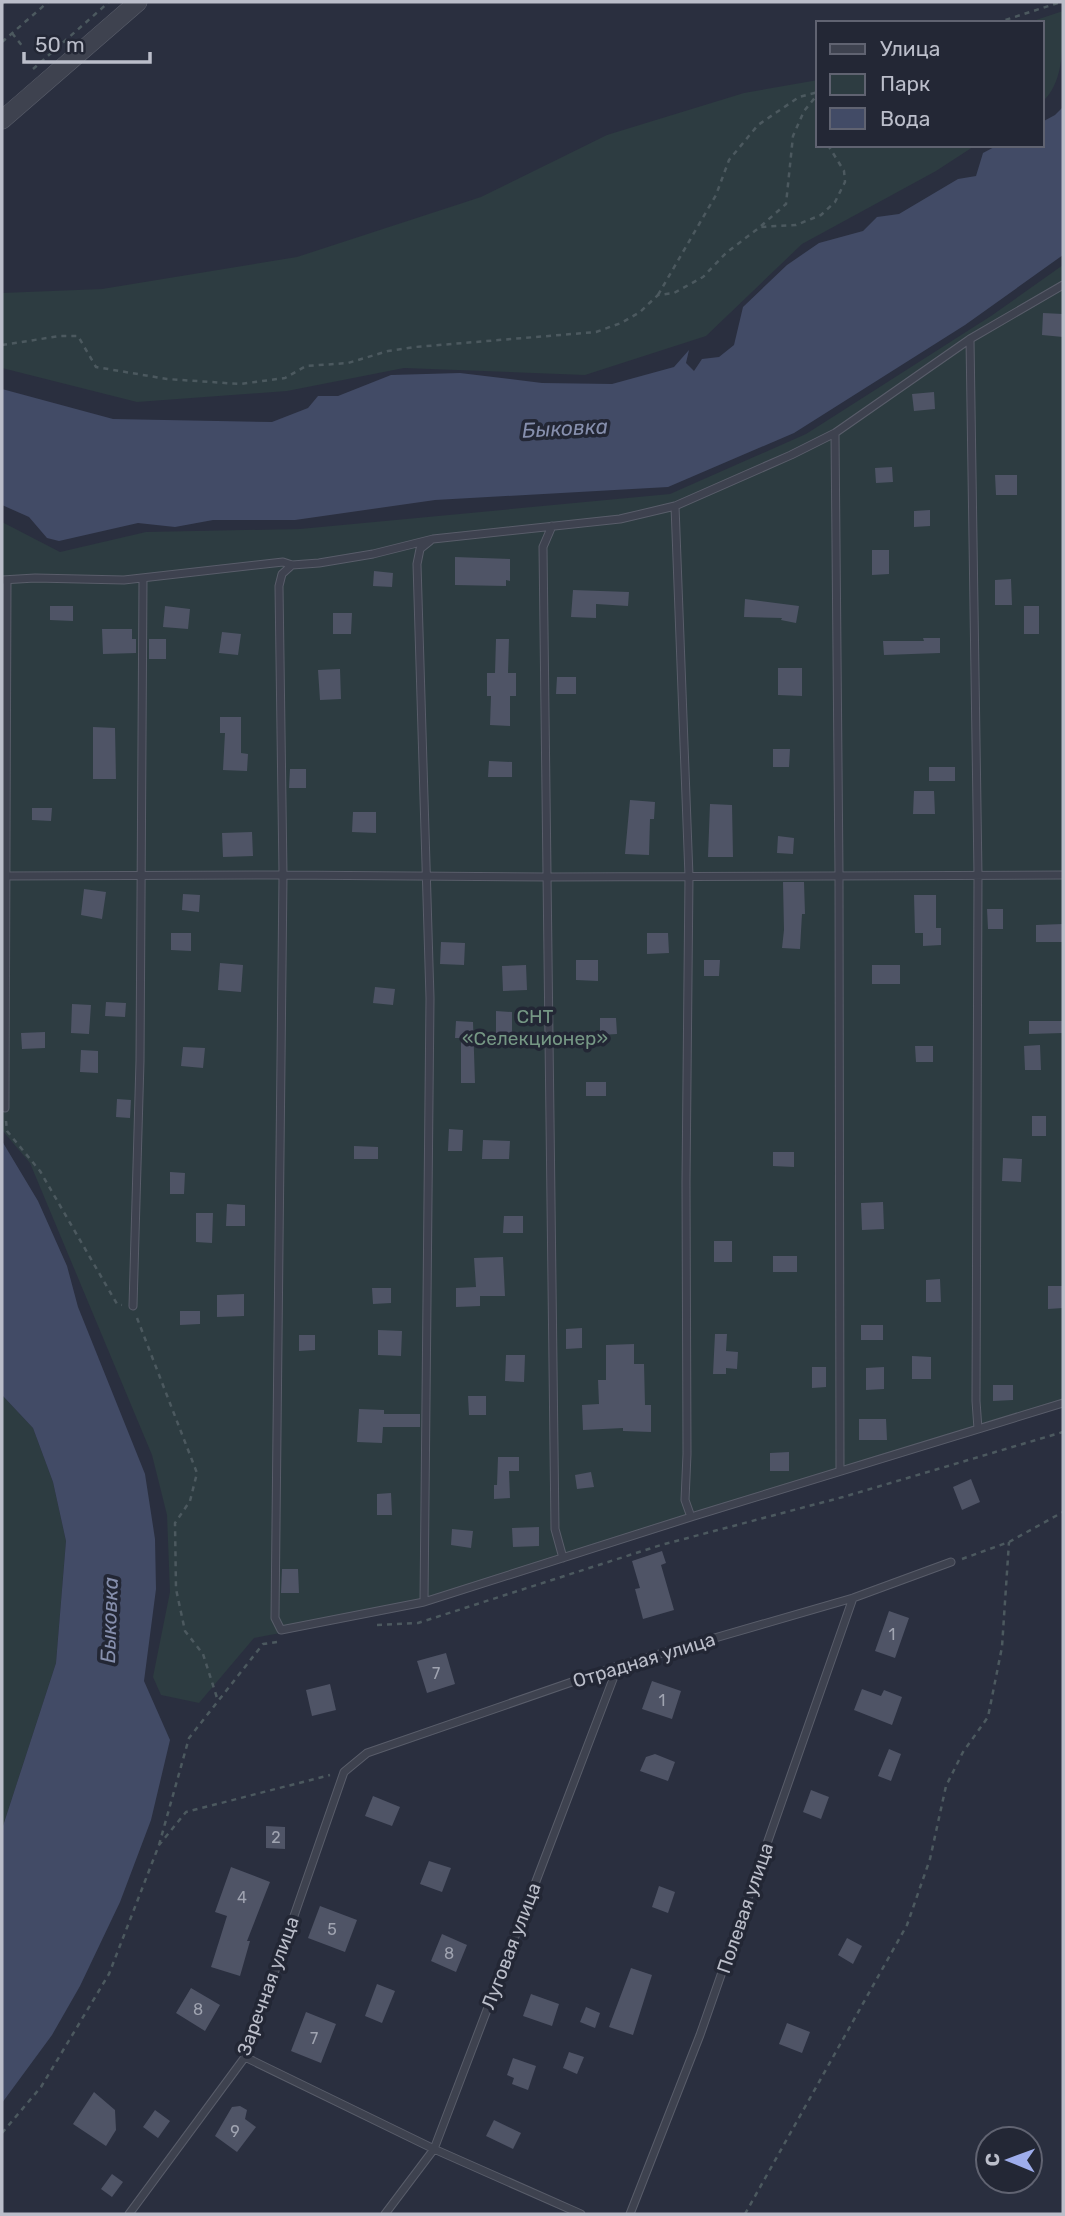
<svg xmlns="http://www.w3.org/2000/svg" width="1065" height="2216" viewBox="0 0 1065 2216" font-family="Rubik,sans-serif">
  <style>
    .green { fill: #2d3c41 }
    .water { fill: #424b66 }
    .building { fill: #4f5466 }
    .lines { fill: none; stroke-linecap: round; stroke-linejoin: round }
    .service-casing { stroke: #595d6a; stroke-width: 9 }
    .tertiary-casing { stroke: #595d6a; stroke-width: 19 }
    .path { stroke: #4c595f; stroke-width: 2.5; stroke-dasharray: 5 5; stroke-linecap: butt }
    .service { stroke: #3e424f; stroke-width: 7 }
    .tertiary { stroke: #3e424f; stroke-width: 18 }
    .labels { text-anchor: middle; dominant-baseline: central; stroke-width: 7; stroke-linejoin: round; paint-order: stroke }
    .number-label { font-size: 16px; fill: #a0a4b1 }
    .park-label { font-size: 19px; fill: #759784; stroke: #232735 }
    .street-label { font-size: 19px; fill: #bbbeca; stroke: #232735 }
    .water-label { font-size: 21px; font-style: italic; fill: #868fad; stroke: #232735 }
  </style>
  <rect width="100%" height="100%" fill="#2a2f3f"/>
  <path class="green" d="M1063 11C1063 41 1065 83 1042 102V23H1027Z
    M818 80V145H976L936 171 802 244 706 336 585 375 404 368 287 391 137 402 2 368V293L102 289 297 257 481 197 607 135 744 93Z
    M1063 265V1406L970 1432 417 1607 254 1638 199 1703 161 1695 153 1677 170 1592 167 1515 152 1455 30 1163 2 1130V522L60 552 146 532 300 529 670 494 806 434 991 316Z
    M2 1395 33 1428 53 1482 66 1541 56 1663 2 1829Z"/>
  <path class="water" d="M1063 107V255L965 325 794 433 668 487 435 500 295 520H213L175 527 138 523 59 541 47 538 29 517 2 505V389L113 419 272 422 308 408 318 396H338L391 375 460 373 542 383 612 384 674 367 689 350 686 363 694 371 702 359 719 357 734 345 743 307 787 265 819 243 863 231 877 217 899 214 958 179 976 176 983 153 998 145H1042V122L1055 115Z
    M2 1141 38 1201 67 1266 78 1307 145 1474 155 1539 156 1589 144 1681 170 1740 151 1820 120 1902 80 1986 52 2035 2 2103V1829L56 1663 66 1541 53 1482 33 1428 2 1395Z"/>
  <path class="building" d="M1043 313 1063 314V337L1042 335Z
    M934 392 935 409 914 411 912 394Z
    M892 467 893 482 876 483 875 468Z
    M995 475H1017V495H996Z
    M930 510V526L914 527V511Z
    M872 550H889V574L872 575Z
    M455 557 510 559V581L506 580V586L455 585Z
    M374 571 393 573 392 587 373 586Z
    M1011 579 1012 605H995V580Z
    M573 590 629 592 628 606 596 604V618L571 617Z
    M745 599 799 606 796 623 781 620 782 618 744 617Z
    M50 606H73V621L50 620Z
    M165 606 190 609 188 629 163 627Z
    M1024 606H1039V634H1024Z
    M333 613H352L351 634H333Z
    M102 629H132V639H136V653L103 654Z
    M222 632 241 634 238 655 219 653Z
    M923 638H940V653L884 655 883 641H924Z
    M149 639H166V659H149Z
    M496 639H509L508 673H516V696H510V726L490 725 491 696H487V673H495Z
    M778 668H802V696L778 695Z
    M340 669 341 699 320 700 318 670Z
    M557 677H576V694H556Z
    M220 717H241V753L248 754 247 771 223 770 225 733H220Z
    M93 727 115 728 116 779H93Z
    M773 749H790L789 767H773Z
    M489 761 512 762V777H488Z
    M929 767H955V781H929Z
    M290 769H306V788H289Z
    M914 791H934L935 814H913Z
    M630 800 655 802 654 819H650L649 855 625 854Z
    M710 804 732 805 733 857H708Z
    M32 808H52L51 821 32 820Z
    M353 812H376V833L352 832Z
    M252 832 253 856 223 857 222 833Z
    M778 836 794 838 793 854 777 853Z
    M783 882H804L805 914H802L800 949 782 948 784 930Z
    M84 889 106 892 102 919 81 915Z
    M183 894 200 895 199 912 182 910Z
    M914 895H936V928H941V945L923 946V933H915Z
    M987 909H1003V929H988Z
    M1063 924V942H1036V925Z
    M171 933H191V951L171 950Z
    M647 933H668L669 953 647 954Z
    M441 942 465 943 464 965 440 964Z
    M576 960H598V981L576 980Z
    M704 960H720L719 976H704Z
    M220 963 243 965 241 992 218 990Z
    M526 965 527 990 503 991 502 966Z
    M872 965H900V984H872Z
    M375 987 395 989 393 1005 373 1003Z
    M106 1002 126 1003 125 1017 105 1016Z
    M72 1004 91 1005 89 1034 71 1033Z
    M496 1011 512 1012V1033H496Z
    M600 1018H616L617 1034 600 1035Z
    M456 1021 473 1022 475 1083H461V1038H455Z
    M1029 1021H1063V1033L1029 1034Z
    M45 1032V1048L22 1049 21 1033Z
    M1040 1045 1041 1070H1025L1024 1046Z
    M915 1046H933V1062H916Z
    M183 1047 205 1048 203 1068 181 1066Z
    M81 1050 98 1051V1073L80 1072Z
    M586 1082H606V1096H586Z
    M117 1099 131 1100 130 1118 116 1117Z
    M1032 1116H1046V1136H1032Z
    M449 1129 463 1130 462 1151H448Z
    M483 1140 510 1141 509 1159H482Z
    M354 1146 378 1147V1159H354Z
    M773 1152H794V1167L773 1166Z
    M1003 1158 1022 1159 1021 1182 1002 1181Z
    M170 1172 185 1173 184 1194H170Z
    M883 1202 884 1229 862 1230 861 1203Z
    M227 1204 245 1205V1226H226Z
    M196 1213H213L212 1243 196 1242Z
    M504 1216H523V1233H503Z
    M714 1241H732V1262H714Z
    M773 1256H797V1272H773Z
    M503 1257 505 1296H480V1306L456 1307V1288L476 1287 474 1258Z
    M940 1279 941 1302H926V1280Z
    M1048 1286H1063V1308L1048 1309Z
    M372 1288H391V1303L373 1304Z
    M244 1294V1316L217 1317V1295Z
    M180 1311H200V1324L180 1325Z
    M861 1325H883V1340H861Z
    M582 1328V1348L566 1349V1329Z
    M378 1330 402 1331 401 1356 378 1355Z
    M715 1334H727L726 1351 738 1352 737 1369 726 1368V1374H713Z
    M299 1335H315V1350L299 1351Z
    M634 1344V1364H644L645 1405H651V1432L623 1431V1428L583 1430 582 1405 599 1404 598 1380H606V1345Z
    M506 1355H525L524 1382 505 1381Z
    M912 1356 931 1357V1379H912Z
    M812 1367H826V1387L812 1388Z
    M884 1367V1389L866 1390V1368Z
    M993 1385H1013V1400L993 1401Z
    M468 1396H486V1415H469Z
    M359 1409 384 1410V1414H420V1427H383L382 1443 357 1442Z
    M859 1419H886L887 1440H859Z
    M789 1452V1471H770V1453Z
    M498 1457H519V1471H509L510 1498 494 1499V1485H497Z
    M591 1472 594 1487 577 1489 575 1475Z
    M971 1479 980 1502 962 1510 953 1487Z
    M391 1493 392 1515H377V1494Z
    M539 1527V1546L513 1547 512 1528Z
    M452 1529 473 1531 471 1548 451 1545Z
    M662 1551 666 1563 661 1565 674 1610 643 1619 635 1589 640 1588 632 1561Z
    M282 1569H298L299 1593H281Z
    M889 1611 909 1618 895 1658 875 1651Z
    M446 1653 455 1684 427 1693 417 1661Z
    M652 1681 681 1691 672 1719 642 1709Z
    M330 1684 336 1710 312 1716 306 1690Z
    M862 1689 881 1696 884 1690 902 1697 892 1725 854 1710Z
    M889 1749 901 1754 891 1781 878 1776Z
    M655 1754 675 1762 668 1781 640 1771 646 1757Z
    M811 1790 829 1797 821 1819 803 1812Z
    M373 1796 400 1807 392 1826 365 1816Z
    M266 1826 285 1827V1849L266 1848Z
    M429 1861 451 1868 442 1892 420 1884Z
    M231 1867 270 1882 247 1941H250L240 1976 211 1967 227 1916 215 1912Z
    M659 1886 675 1892 668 1913 652 1907Z
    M320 1906 357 1920 345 1952 308 1938Z
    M442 1934 467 1945 456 1972 431 1961Z
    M847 1938 862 1946 853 1964 838 1955Z
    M631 1968 652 1975 633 2035 609 2027Z
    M377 1984 395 1991 382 2023 365 2016Z
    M191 1988 220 2005 205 2031 176 2013Z
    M531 1994 559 2004 552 2026 523 2016Z
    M586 2007 600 2013 595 2028 580 2022Z
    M306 2012 336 2024 321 2063 291 2051Z
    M787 2023 810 2032 802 2053 779 2044Z
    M569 2052 584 2057 577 2074 563 2068Z
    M513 2058 536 2066 528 2090 512 2084 514 2078 507 2075Z
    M94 2092 115 2110 116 2130 106 2146 73 2124Z
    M240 2106 247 2110 245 2119 256 2127 237 2152 215 2136 232 2107Z
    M155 2110 170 2121 158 2138 143 2127Z
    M494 2120 521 2133 513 2149 486 2136Z
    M112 2174 123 2182 112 2197 101 2189Z"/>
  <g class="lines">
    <defs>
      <path id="service" d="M970 339 978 875 976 1401 978 1429
        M835 433 839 874 840 1471
        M675 506 689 876 686 1182 687 1454 685 1500 691 1517
        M552 526 543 547 555 1529 563 1558
        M292 565 282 574 279 586 283 875 275 1618 281 1630 424 1602 691 1517 1063 1403
        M2 580 35 578 124 580 283 562 292 565 319 563 373 554 433 539 620 519 675 506 791 455 835 433 970 339 1063 285
        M2 876 283 875 548 877 1063 875
        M5 1108 7 580
        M133 1306 140 1061 143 579
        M424 1602 430 998 417 564 420 549 430 541
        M245 2057 434 2149 581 2214
        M129 2214 245 2057 344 1772 367 1753 618 1666 853 1598 951 1562
        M385 2214 434 2149 618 1666
        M630 2214 700 2035 853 1598"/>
      <path id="tertiary" d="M2 120 138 2"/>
    </defs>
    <use href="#service" class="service-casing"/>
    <use href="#tertiary" class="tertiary-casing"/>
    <path class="path" d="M2 4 4 2
      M996 23 1061 2
      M12 33 23 47
      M2 42 48 2
      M33 69 109 2
      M818 106V113
      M761 226 786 204 793 136 804 111 818 94
      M658 295 716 195 729 160 758 125 799 97 818 92
      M2 345 60 336H78L96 367 167 379 240 384 285 378 306 366 348 363 388 351 415 347 596 332 621 323 640 312 658 295 674 293 703 277 726 253 760 227 796 225 821 215 835 202 845 182 844 171 828 145
      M6 1121 7 1131 40 1171 117 1304 122 1305
      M137 1318 197 1473 190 1501 175 1523 176 1589 185 1631 203 1654 218 1701
      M962 1559 1009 1542 1063 1512
      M377 1625 418 1623 661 1545 843 1497 1063 1432
      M159 1845 189 1738 263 1644 277 1642
      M2 2133 41 2087 109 1974 159 1845 186 1812 330 1775
      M745 2214 907 1925 930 1859 946 1786 963 1752 988 1717 1002 1647 1009 1542"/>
    <use href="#service" class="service"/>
    <use href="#tertiary" class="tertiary"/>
  </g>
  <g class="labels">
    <g class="number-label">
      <text x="892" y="1634">1</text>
      <text x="436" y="1673">7</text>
      <text x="662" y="1700">1</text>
      <text x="276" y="1837">2</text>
      <text x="242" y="1897">4</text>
      <text x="332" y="1929">5</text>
      <text x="449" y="1953">8</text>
      <text x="198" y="2009">8</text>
      <text x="314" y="2038">7</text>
      <text x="235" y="2131">9</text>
    </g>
    <g class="park-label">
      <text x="535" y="1016">СНТ<tspan x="535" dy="22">«Селекционер»</tspan></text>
    </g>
    <g class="street-label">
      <text transform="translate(644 1660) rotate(-17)">Отрадная улица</text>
      <text transform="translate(745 1908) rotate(-71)">Полевая улица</text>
      <text transform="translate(511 1946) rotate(-69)">Луговая улица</text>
      <text transform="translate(268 1986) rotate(-70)">Заречная улица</text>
    </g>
    <g class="water-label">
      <text transform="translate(565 428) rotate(-3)">Быковка</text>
      <text transform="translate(109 1620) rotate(-88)">Быковка</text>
    </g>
  </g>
  <rect width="1065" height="2216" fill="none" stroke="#bbbeca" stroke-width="7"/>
  <rect x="816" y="21" width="228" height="126" fill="#232735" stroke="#606371" stroke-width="2"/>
  <rect x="830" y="44" width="35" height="10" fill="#3e424f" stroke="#606371" stroke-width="2"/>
  <text x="880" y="56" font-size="21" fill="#bbbeca">Улица</text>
  <rect x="830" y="74" width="35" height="21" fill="#2d3c41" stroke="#606371" stroke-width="2"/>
  <text x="880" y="91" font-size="21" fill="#bbbeca">Парк</text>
  <rect x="830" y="108" width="35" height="21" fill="#424b66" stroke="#606371" stroke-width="2"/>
  <text x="880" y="126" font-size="21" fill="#bbbeca">Вода</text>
  <g transform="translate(1009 2160) rotate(271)"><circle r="33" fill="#232735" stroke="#606371" stroke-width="2"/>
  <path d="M0-5L12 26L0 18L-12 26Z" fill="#9eadec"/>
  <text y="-10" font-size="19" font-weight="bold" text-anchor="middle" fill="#bbbeca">С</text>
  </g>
  <path d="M24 52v10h126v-10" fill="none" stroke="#bbbeca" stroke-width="3.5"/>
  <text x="35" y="52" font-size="21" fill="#bbbeca" stroke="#232735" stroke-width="5" paint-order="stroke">50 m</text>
</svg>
